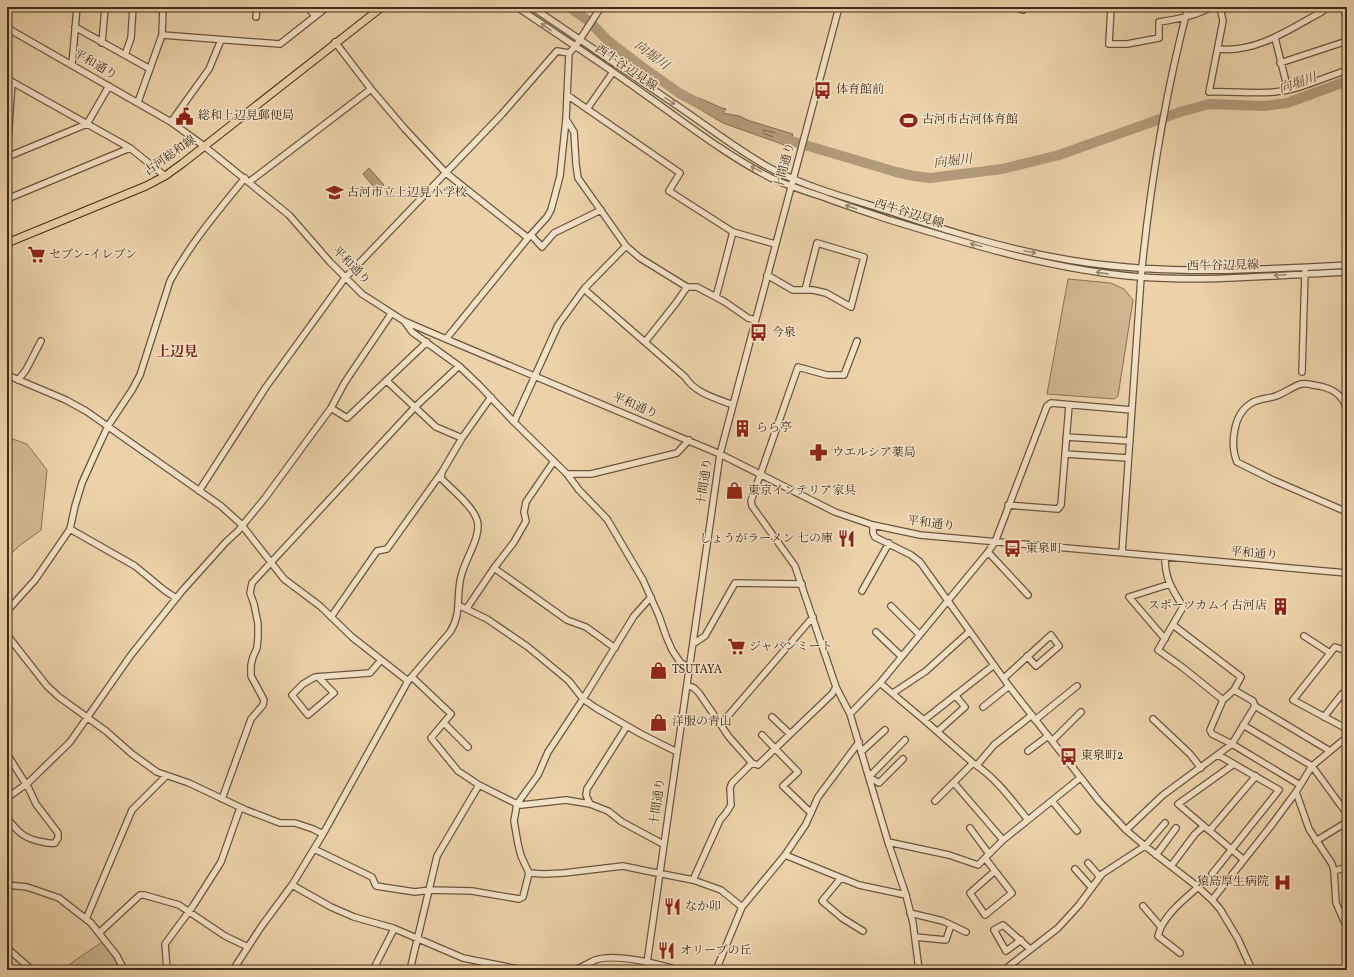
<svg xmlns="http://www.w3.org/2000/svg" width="1354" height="977" viewBox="0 0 1354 977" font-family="Vollkorn,'Noto Serif JP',serif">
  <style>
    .green { fill: #cfb691; stroke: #877256 }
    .water { fill: #b19a79; stroke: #836e53 }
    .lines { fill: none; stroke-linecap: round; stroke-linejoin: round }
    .shore { stroke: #78644a; stroke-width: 1 }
    .river { stroke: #b19a79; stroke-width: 10 }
    .minor-casing { stroke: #6a563e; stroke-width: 8 }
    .major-casing { stroke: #3f2d1b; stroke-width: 9 }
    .minor { stroke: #f3e2c7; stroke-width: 5.5 }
    .major { stroke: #ecd2a9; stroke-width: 7 }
    .oneway { stroke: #998871 }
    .labels { text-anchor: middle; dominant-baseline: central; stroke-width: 3; stroke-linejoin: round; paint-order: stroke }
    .street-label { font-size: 12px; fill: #3f2d1b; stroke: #f3e2c7 }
    .poi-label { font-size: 12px; fill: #3f2d1b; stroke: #f3e2c7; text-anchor: start }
    .water-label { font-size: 13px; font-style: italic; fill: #5c4832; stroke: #f3e2c7 }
    .quarter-label { font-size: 14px; font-weight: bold; fill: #7a1f14; stroke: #f3e2c7 }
  </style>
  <rect width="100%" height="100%" fill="#ecd2a9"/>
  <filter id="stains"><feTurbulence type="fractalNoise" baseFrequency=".005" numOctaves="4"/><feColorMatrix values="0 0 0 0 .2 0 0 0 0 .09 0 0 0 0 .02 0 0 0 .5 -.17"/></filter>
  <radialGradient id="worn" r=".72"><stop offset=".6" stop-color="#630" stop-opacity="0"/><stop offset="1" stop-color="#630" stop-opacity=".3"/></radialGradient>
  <path class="green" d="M1068 279 1111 283 1124 289 1133 300 1118 396 1115 399 1047 394Z
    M7 437 27 444 47 470 41 530 19 546 7 558Z
    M105 940 124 970H61Z"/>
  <path class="water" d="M699 98 722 108 726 109 723 113 739 116 750 121 793 134 790 147 723 123 691 104V99Z
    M369 168 384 185 377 191 363 174Z"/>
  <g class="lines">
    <path class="shore" d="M764 130 787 136 788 140 785 141 765 134 763 132Z"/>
    <path class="river" d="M569 7 590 22 607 40 641 66 679 93 703 106
      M778 137 896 172 914 176 930 178 1002 169 1059 155 1180 112 1209 104 1264 106 1287 103 1347 81"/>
    <defs>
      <path id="minor" d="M310 7V10L315 16
        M517 7C558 35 600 62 640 91 683 121 724 154 771 178 789 186 808 192 826 198 847 206 869 213 890 220 972 245 1054 270 1140 277 1209 282 1278 275 1347 272
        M532 7C582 41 632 75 682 109 711 129 739 151 770 168 806 187 847 198 886 210 950 232 1015 252 1082 262 1170 275 1259 270 1347 265
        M1015 7 1023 10 1025 7
        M1111 7 1109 44H1127L1159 38V22C1178 19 1195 16 1211 7
        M1220 7 1223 21 1209 92C1231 91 1252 94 1274 92 1299 90 1323 78 1347 70
        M1344 7 1347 23
        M256 17 257 7
        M75 27 150 69
        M7 28 171 122 204 146 289 215 330 262 362 294 404 321 446 339 720 454 835 512 873 525 920 535 1347 573
        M162 35 280 44 327 7
        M1275 38 1288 90
        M335 42 371 89 405 129 446 173 528 238
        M102 43 105 7
        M1218 49C1257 53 1290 29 1323 11L1325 7
        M125 55 131 38 133 7
        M1280 63 1347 41
        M72 65 77 7
        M7 79 130 148 165 176
        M567 95 680 173 669 191 733 232
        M138 102 162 35 163 7
        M587 109 613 72
        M566 119 574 132 576 164 578 178 626 246 640 258 687 287H697L725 302 748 318 755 320
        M171 122 209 69 221 40
        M7 155 12 82
        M7 157 87 124 109 86
        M249 182 371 89
        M7 199 130 148
        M531 235 542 247 554 233 601 210
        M767 275 793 290H813L826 293 851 307 864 257 817 243 805 290
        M584 289 685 377C695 393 715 398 733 405
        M716 297 733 232 775 244
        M404 321 412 332 459 366 479 385 514 422 567 474 579 490 607 519 643 580 659 616 666 636 672 650 680 662 689 669
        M446 339 528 238 547 217 551 210 560 176 566 119 569 53 575 47 601 7
        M857 341 844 375H827L798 367 751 501 752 506 795 566 836 687 850 714 888 842 906 895 913 923 919 970
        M645 342 676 303 687 287
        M1302 372 1305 271
        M7 375 66 400 86 411 221 506 241 524 284 579 320 606 352 637 408 681
        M18 380 26 370 41 341
        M387 381 436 427 462 438
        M331 408 347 418 427 342
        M1347 410C1343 393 1330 387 1313 385 1309 384 1303 383 1298 385 1291 388 1284 393 1276 396 1268 399 1258 398 1250 404 1233 415 1230 445 1237 462L1273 480 1347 512
        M514 422 558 325 584 289 626 246
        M1066 437 1130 441
        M1065 454 1128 458
        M554 461 526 502 524 512 526 521 514 542 494 568 567 620 586 627 615 648
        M567 474H591L677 453 689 440
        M199 491 266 387 345 278 502 114 557 51 569 53
        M1008 505 1058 509 1061 505 1069 405
        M873 525V533L875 537 911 555 920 562 1009 686 1099 801 1126 830 1145 846 1198 887 1212 900 1220 909 1238 939 1252 970
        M70 529 135 566 164 590 176 598
        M988 552 1028 595
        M1122 553 1141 277C1150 186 1165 95 1188 7
        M1165 557C1165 580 1172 588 1183 607L1158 650 1182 667 1223 700
        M862 591 889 543
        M458 605 487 619 528 647 569 681 583 699 596 708 641 734 677 752
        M891 606 919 634
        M467 608 494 568
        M7 611 35 580 70 529 75 506 82 483 95 454 108 426 132 390 140 375 170 281C190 244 218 211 245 178
        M331 617 377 551 387 549 442 472 462 438 491 397
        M1173 625 1241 677 1234 690 1223 700 1210 730 1212 734 1232 744 1300 785
        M876 632 901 656
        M7 635 47 686 59 697 106 731 132 754 157 772 189 783 246 810 280 823H295L313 829 323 834
        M1304 636 1330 653
        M1165 639 1129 597 1170 584
        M693 644 705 636 735 583 802 584
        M1347 651 1335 647 1293 700 1347 729
        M318 677 334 693 308 715 292 695 303 684 315 677 370 673 381 660
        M412 677 451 714 431 738 458 771 479 785 517 804 521 805 566 800 590 804 608 811 622 822 663 844
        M1004 678 1051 635 1059 646 1036 666 1027 656
        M880 683 924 720 994 665
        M687 685 694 688 699 693 729 737 752 763 758 765 832 694 836 687
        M1234 690 1253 701 1255 706 1330 751
        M893 693 926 671 969 632
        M983 707 1009 686
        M850 714 880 683 988 552 995 542 1047 406 1051 403 1132 410
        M772 717 790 734
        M1324 717 1342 694 1347 691
        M1153 719 1190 754 1201 768
        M924 720 973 763 935 801
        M1035 720 1077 686
        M444 723 468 747
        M721 724 813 617
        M1243 725 1312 766 1347 814
        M938 731 965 707 955 695
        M762 735 798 772 783 786 811 813
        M1052 741 1081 712
        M1028 751 1048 736
        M861 752 885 730
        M7 754 29 789 36 804 58 833V838L55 843C51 844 47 843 43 842 24 839 18 832 7 818
        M1218 755 1234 764
        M903 759 879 783 869 777 905 740
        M973 763C996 778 1011 799 1028 820L1003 840
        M977 765 994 745 1032 715
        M954 783 1003 840 989 854 970 828
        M1296 792 1309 829 1332 864 1334 871 1336 903 1347 928
        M7 798 29 782 70 742 131 655 182 591 226 542 238 531 265 498 331 408 345 382 391 314
        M222 799 251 719 263 705 264 700 251 676V665L253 657 257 648 258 637V624L254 604 250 593 252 583 415 407 459 366
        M1052 801 1077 831
        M590 804 586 795 587 789 627 726
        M1028 820 1080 778
        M1126 830 1163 795 1232 744 1255 706
        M1210 830 1256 776
        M1316 841 1347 822
        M888 842 949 855 978 865 987 856
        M314 849 372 877 376 886 415 892 429 890 472 891 519 899 523 897 529 873 544 874 564 873 623 866 647 871 693 880 721 890 742 907
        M785 855 859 885 906 895
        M1156 855 1176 828
        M985 858 1012 893 985 915 970 893 995 871
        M1088 863 1100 877
        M1171 866 1195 834 1204 826
        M1075 869 1092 888
        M1334 871 1347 867
        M529 873 521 856 518 844 514 821 517 804 538 775 548 752 583 699 634 616 651 597
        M841 878 822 901 842 918 863 931
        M693 880 720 820 726 813 731 805 730 788 732 783 752 763
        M7 885 27 887 59 898 91 923 117 956 124 970
        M292 885 331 907 354 917 393 928 463 958 523 970
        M1224 885 1212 874 1279 790 1234 764 1178 804 1244 860
        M1212 900 1270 827 1296 792 1312 766 1347 737
        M1143 906 1161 927 1158 936 1180 953
        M910 913 943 921 966 932
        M86 919 132 810 166 776
        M1161 927C1170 910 1185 899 1198 887
        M99 933 140 895H144L179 905 225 936 248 947
        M915 937 946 940 951 925
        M1021 940 1006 951 994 930 1003 925 1030 949
        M7 948 32 970
        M167 970 165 944 193 906 221 862 240 808
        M233 970 261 927 292 885 323 834 408 681 450 632C463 612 455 594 462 573 466 558 482 535 477 520 472 505 452 490 441 478L442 472
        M373 970 394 929
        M410 970 437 856 479 785
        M575 970C582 967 589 963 595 960 615 953 658 964 679 970
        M646 970 720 454 839 7
        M716 970 742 907 785 855 806 824 818 797 859 742
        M1004 970 1058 928 1079 905 1102 874 1145 846 1165 823"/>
      <path id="major" d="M7 243 146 186 165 176 183 163 382 7"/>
    </defs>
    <use href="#minor" class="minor-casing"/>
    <use href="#major" class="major-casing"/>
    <use href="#minor" class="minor"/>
    <use href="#major" class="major"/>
  </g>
  <defs><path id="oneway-shaft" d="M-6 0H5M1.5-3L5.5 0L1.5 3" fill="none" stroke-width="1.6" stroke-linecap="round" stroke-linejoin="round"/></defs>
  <g class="oneway">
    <use href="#oneway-shaft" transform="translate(546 27) rotate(-145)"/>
    <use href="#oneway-shaft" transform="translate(670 101) rotate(34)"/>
    <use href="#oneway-shaft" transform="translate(756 169) rotate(-151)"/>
    <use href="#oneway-shaft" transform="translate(851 207) rotate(-161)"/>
    <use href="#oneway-shaft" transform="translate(976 245) rotate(-165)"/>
    <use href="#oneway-shaft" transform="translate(1030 252) rotate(12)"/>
    <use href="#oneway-shaft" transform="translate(1102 273) rotate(-172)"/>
    <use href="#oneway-shaft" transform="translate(1280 275) rotate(177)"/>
  </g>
  <defs>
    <symbol id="bus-bare" viewBox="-9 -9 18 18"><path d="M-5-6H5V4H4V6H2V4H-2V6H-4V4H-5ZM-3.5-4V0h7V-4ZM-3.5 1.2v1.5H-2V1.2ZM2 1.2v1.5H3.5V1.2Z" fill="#8f2418" stroke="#f3e2c7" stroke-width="2.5" paint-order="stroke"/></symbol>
    <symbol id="civic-bare" viewBox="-9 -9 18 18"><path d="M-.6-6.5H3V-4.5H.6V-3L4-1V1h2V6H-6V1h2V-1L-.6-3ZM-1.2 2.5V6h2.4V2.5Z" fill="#8f2418" stroke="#f3e2c7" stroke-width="2.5" paint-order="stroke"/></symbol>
    <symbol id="stadium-bare" viewBox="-9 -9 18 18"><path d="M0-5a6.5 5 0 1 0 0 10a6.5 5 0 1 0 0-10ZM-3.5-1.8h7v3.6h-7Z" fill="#8f2418" stroke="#f3e2c7" stroke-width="2.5" paint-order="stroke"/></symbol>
    <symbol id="school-bare" viewBox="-9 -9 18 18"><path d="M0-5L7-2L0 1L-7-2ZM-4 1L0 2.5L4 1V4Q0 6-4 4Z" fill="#8f2418" stroke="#f3e2c7" stroke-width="2.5" paint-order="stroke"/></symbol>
    <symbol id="supermarket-bare" viewBox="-9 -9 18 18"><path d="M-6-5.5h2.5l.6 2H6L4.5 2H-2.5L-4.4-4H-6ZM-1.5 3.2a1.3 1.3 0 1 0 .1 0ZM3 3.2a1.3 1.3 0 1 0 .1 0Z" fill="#8f2418" stroke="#f3e2c7" stroke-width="2.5" paint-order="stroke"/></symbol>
    <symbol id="building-bare" viewBox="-9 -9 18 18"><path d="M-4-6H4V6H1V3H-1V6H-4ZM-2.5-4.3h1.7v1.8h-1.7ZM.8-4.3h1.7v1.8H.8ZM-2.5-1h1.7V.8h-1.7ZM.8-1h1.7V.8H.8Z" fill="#8f2418" stroke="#f3e2c7" stroke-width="2.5" paint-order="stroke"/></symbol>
    <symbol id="pharmacy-bare" viewBox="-9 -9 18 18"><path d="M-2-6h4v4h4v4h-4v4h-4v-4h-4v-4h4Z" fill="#8f2418" stroke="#f3e2c7" stroke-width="2.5" paint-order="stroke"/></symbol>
    <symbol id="shop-bare" viewBox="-9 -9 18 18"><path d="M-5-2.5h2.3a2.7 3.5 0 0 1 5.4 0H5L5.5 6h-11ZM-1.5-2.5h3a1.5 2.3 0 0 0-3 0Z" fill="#8f2418" stroke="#f3e2c7" stroke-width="2.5" paint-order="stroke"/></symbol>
    <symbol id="restaurant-bare" viewBox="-9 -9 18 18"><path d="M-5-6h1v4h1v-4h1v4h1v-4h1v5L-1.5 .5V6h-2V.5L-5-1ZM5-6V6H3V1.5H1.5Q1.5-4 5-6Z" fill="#8f2418" stroke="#f3e2c7" stroke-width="2.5" paint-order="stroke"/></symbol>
    <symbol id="hospital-bare" viewBox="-9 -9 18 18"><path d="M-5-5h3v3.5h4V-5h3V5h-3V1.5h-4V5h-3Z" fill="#8f2418" stroke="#f3e2c7" stroke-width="2.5" paint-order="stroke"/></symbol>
  </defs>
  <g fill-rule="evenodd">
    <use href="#bus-bare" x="810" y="78" width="25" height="25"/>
    <use href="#civic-bare" x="172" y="104" width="25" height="25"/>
    <use href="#stadium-bare" x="896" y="108" width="25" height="25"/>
    <use href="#school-bare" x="322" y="180" width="25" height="25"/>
    <use href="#supermarket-bare" x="24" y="242" width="25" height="25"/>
    <use href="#bus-bare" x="746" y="320" width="25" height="25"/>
    <use href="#building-bare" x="730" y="416" width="25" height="25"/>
    <use href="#pharmacy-bare" x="806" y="440" width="25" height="25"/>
    <use href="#shop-bare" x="722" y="478" width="25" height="25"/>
    <use href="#restaurant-bare" x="834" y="526" width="25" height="25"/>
    <use href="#bus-bare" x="1000" y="536" width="25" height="25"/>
    <use href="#building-bare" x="1268" y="594" width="25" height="25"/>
    <use href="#supermarket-bare" x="724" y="634" width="25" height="25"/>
    <use href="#shop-bare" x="646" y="658" width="25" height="25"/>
    <use href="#shop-bare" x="646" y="710" width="25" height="25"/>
    <use href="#bus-bare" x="1056" y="744" width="25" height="25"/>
    <use href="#hospital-bare" x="1270" y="870" width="25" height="25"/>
    <use href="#restaurant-bare" x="660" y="894" width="25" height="25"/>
    <use href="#restaurant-bare" x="654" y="938" width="25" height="25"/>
  </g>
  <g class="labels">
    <g class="street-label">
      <text transform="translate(95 65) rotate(30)">平和通り</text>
      <text transform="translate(626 68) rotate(34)">西牛谷辺見線</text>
      <text transform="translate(170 156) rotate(-35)">古河総和線</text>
      <text transform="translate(785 166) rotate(-75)">十間通り</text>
      <text transform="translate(909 214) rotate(17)">西牛谷辺見線</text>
      <text transform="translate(351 266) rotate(45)">平和通り</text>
      <text transform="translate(1223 266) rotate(-1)">西牛谷辺見線</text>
      <text transform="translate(635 406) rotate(23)">平和通り</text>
      <text transform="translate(705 482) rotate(-82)">十間通り</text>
      <text transform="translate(931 524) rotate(7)">平和通り</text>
      <text transform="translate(1254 554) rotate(5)">平和通り</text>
      <text transform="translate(658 802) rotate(-82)">十間通り</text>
    </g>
    <g class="poi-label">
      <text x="836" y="90">体育館前</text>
      <text x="198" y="116">総和上辺見郵便局</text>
      <text x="922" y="120">古河市古河体育館</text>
      <text x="347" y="193">古河市立上辺見小学校</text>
      <text x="49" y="255">セブン-イレブン</text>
      <text x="772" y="333">今泉</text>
      <text x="756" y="428">らら亭</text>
      <text x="832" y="453">ウエルシア薬局</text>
      <text x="748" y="491">東京インテリア家具</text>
      <text x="833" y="539" text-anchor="end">しょうがラーメン 七の庫</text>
      <text x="1026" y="549">東泉町</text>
      <text x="1267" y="606" text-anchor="end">スポーツカムイ古河店</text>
      <text x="749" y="647">ジャパンミート</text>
      <text x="672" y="670">TSUTAYA</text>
      <text x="672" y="722">洋服の青山</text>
      <text x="1081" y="756">東泉町2</text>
      <text x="1269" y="882" text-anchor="end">猿島厚生病院</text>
      <text x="685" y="907">なか卯</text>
      <text x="680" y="951">オリーブの丘</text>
    </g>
    <g class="water-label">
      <text transform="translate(651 56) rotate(37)">向堀川</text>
      <text transform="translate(1298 84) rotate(-19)">向堀川</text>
      <text transform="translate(953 162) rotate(-7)">向堀川</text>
    </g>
    <g class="quarter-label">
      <text x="177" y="352">上辺見</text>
    </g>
  </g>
  <rect width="1354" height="977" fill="none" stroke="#ecd2a9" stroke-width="24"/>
  <rect x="8" y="8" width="1338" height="961" fill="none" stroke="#3f2d1b" stroke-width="2"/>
  <rect x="12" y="12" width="1330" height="953" fill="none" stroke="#3f2d1b"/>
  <rect width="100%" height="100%" filter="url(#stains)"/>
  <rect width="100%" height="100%" fill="url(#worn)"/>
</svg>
